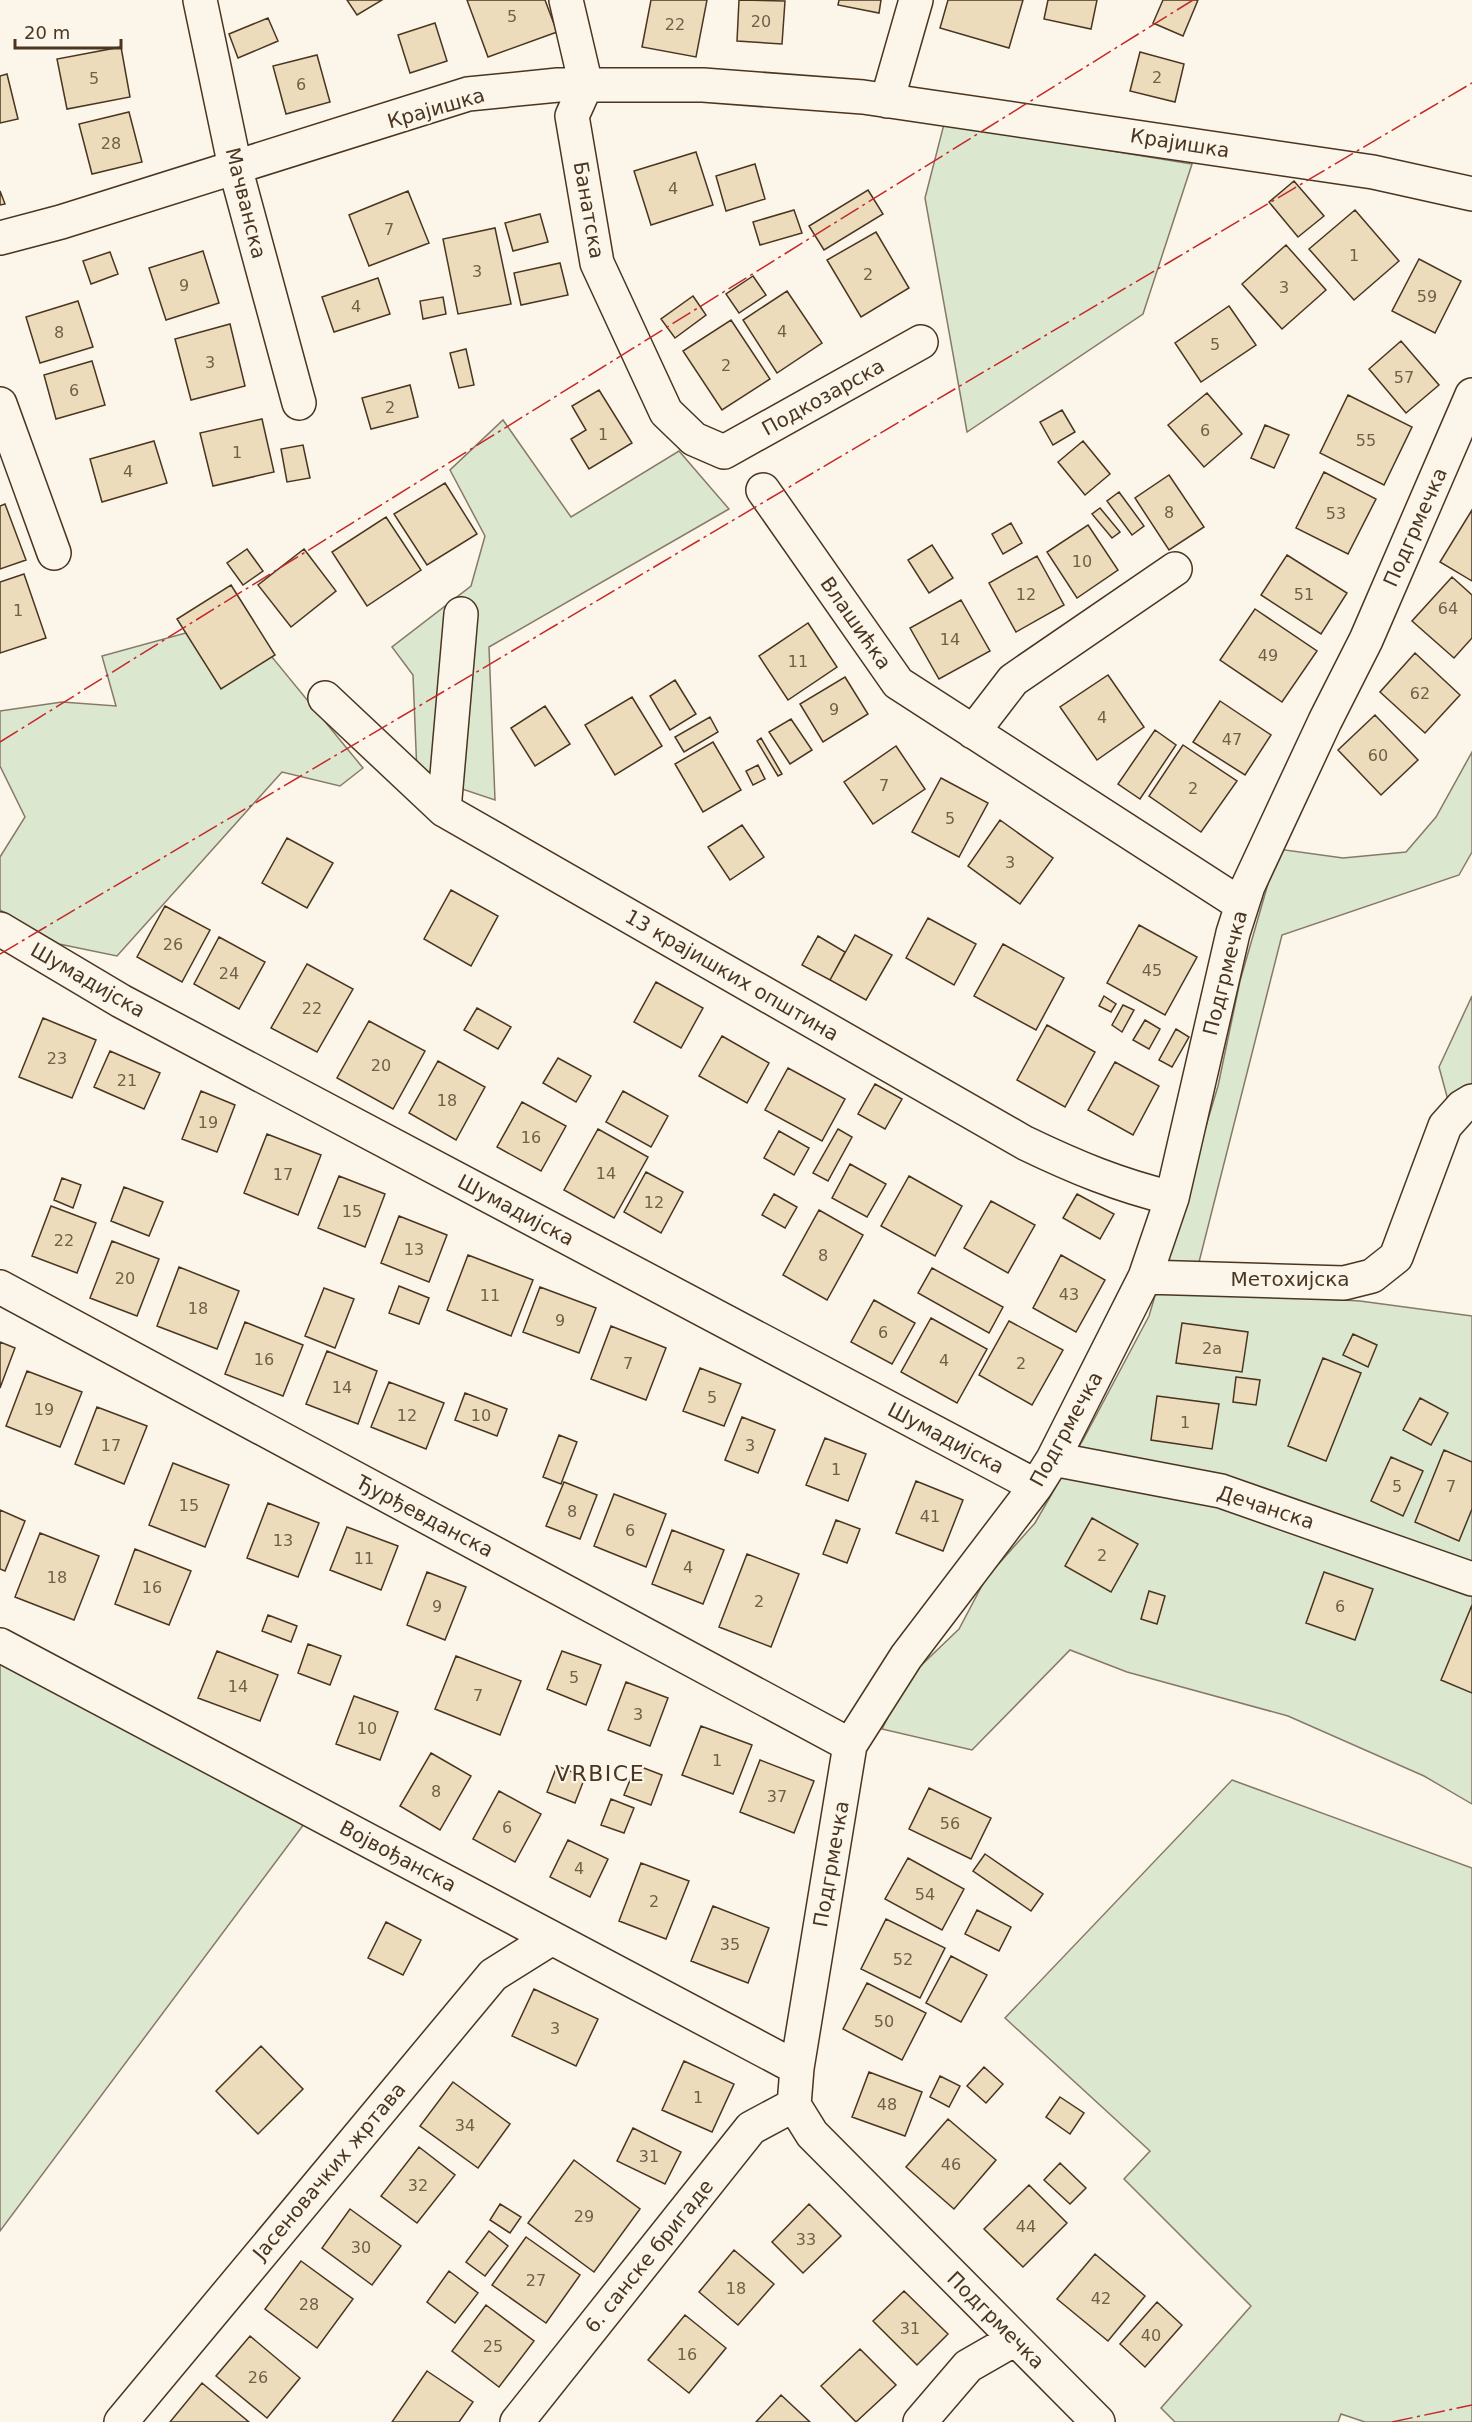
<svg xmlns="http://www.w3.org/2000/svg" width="1472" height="2422" viewBox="0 0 1472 2422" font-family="'DejaVu Sans',sans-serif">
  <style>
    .green { fill: #dce7d0; stroke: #887966; stroke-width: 1.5 }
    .building { fill: #ecdcbc; stroke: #4a3520; stroke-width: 1.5 }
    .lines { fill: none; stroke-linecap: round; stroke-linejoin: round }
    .minor-casing { stroke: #4a3520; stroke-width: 36 }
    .minor { stroke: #fbf6e9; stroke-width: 33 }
    .power { stroke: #c62828; stroke-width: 1.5; stroke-dasharray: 21 4.5 3 4.5; stroke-linecap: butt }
    .labels { text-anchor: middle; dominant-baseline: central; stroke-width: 4.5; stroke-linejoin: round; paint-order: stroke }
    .number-label { font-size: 16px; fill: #725f47 }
    .street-label { font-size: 20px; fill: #4a3520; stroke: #fbf6e9 }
    .quarter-label { font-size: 22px; letter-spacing: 1.5px; fill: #4a3520; stroke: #fbf6e9 }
  </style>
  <rect width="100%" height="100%" fill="#fbf6e9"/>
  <path class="green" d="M944 124 1192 164 1143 314 967 432 925 198Z
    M503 420 571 517 679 451 729 509 489 647 495 800 417 774 413 675 392 647 471 586 485 536 450 470Z
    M240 618 363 768 340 786 282 772 117 956 59 944 0 910V857L25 817 0 766V711L62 702 116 706 102 656Z
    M1472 752V852L1459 875 1282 935 1198 1266H1164L1218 1086 1240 981 1278 849 1343 858 1406 852 1436 817Z
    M1472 996V1095L1449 1104 1439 1067Z
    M1157 1289 1360 1301 1472 1316V1804L1424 1776 1288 1716 1127 1672 1070 1650 972 1750 882 1729 908 1678 959 1629 986 1578 1035 1523 1083 1440 1149 1316Z
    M0 1651 313 1812 0 2231Z
    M1232 1780 1472 1868V2422H1365L1341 2414 1338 2422H1175L1161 2408 1251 2306 1124 2179 1150 2151 1005 2018Z"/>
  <path class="building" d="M347 0H382L357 15Z
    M467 0H545L557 32 488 57Z
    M651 0H707L696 57 642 47Z
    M739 0 785 1 782 44 737 41Z
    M839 0H881L879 13 838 5Z
    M948 0H1023L1009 48 940 28Z
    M1048 0H1097L1091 29 1044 19Z
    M1163 0H1198L1183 36 1153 23Z
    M268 18 278 41 238 58 229 34Z
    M435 23 447 61 410 73 398 35Z
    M121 47 130 97 67 109 57 59Z
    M1140 52 1184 64 1175 102 1130 91Z
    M317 55 330 102 286 114 273 66Z
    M7 74 18 119 0 123V76Z
    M129 112 142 162 92 174 79 124Z
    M696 152 713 205 651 225 634 171Z
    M755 164 765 199 726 211 716 176Z
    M1294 181 1324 216 1298 237 1269 202Z
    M868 190 883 214 824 250 809 226Z
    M0 191 5 204 0 205Z
    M408 191 429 243 369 266 349 215Z
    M794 210 802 233 760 245 753 222Z
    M1355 210 1399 261 1354 300 1309 249Z
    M540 214 548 242 513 251 505 223Z
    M495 228 511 304 458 314 443 239Z
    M876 232 909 288 861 317 827 260Z
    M1286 245 1326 290 1282 329 1242 284Z
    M203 251 219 303 166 320 149 268Z
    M110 252 118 274 91 284 83 261Z
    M1419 259 1461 281 1435 333 1392 311Z
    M560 263 568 295 521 305 514 273Z
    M753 276 766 295 739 313 726 294Z
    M378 278 390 314 334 332 322 297Z
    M787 291 822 343 777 373 743 320Z
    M693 296 706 315 675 338 661 319Z
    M443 297 446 314 423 319 420 301Z
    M78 301 93 347 40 363 26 317Z
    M1229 306 1256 345 1201 382 1175 343Z
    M731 320 770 379 722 410 683 351Z
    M230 324 245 386 191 400 175 339Z
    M1401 341 1439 385 1406 413 1369 369Z
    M466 349 474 385 459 388 450 353Z
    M92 361 105 405 56 419 44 375Z
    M410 385 418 417 371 429 362 398Z
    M599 390 632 443 589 469 571 439 586 430 572 406Z
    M1207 393 1242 434 1204 467 1168 425Z
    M1348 395 1412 427 1384 485 1320 453Z
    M1062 410 1075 432 1053 445 1040 422Z
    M262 419 274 472 213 486 200 433Z
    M1265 425 1289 435 1274 468 1251 458Z
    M154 441 167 483 102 502 90 459Z
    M1083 441 1110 474 1085 495 1058 462Z
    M303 445 310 478 287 482 281 449Z
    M1324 472 1376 499 1348 554 1296 528Z
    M1169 475 1204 527 1169 550 1135 498Z
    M445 483 477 534 427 565 394 514Z
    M1119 492 1144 526 1132 535 1107 501Z
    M5 504 26 560 0 569V506Z
    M1100 508 1120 532 1112 538 1092 514Z
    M1472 510V581L1440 562Z
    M386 517 421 570 367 606 332 552Z
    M1011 523 1022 543 1003 554 992 534Z
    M1088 525 1118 570 1077 598 1047 552Z
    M932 545 953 578 929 593 908 560Z
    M247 549 263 571 243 585 227 563Z
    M304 549 336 591 291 627 258 585Z
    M1287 555 1347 593 1321 634 1261 595Z
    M1037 556 1064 605 1016 632 989 583Z
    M24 574 46 638 0 653V582Z
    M1452 577 1472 595V638L1454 658 1412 621Z
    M231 585 275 655 221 689 177 619Z
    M961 600 990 651 939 679 910 628Z
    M1255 609 1317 651 1282 702 1220 660Z
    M808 623 837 667 788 700 759 656Z
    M1415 653 1460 695 1425 733 1380 692Z
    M1108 675 1144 727 1097 760 1060 707Z
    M845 677 868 714 823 742 800 704Z
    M675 680 696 714 670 730 650 696Z
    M632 697 662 746 615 775 585 725Z
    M1220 701 1271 735 1245 775 1193 742Z
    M545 706 570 744 535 766 511 728Z
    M1375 715 1418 760 1381 795 1338 750Z
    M710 717 718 732 684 752 675 737Z
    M791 719 812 750 790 764 769 732Z
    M1155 730 1176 745 1140 799 1118 784Z
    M761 738 782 774 778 776 757 741Z
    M713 742 741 790 703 812 675 764Z
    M1183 745 1237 781 1201 832 1149 796Z
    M896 746 925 789 873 824 844 782Z
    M758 765 765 779 753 785 746 771Z
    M941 778 988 803 959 857 912 832Z
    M1000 820 1053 858 1020 904 968 866Z
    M742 825 764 857 730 880 708 847Z
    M287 838 333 863 307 908 262 883Z
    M451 890 498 916 471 966 424 939Z
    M165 906 210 930 182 982 137 957Z
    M928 918 976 944 954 985 906 958Z
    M1139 925 1197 957 1165 1015 1107 983Z
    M855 935 892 955 866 1000 830 980Z
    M818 936 845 952 830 980 802 965Z
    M219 937 265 962 239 1009 194 984Z
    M1003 944 1064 978 1036 1030 974 996Z
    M307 964 353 989 317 1052 271 1028Z
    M656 982 703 1008 681 1048 634 1022Z
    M1104 996 1116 1004 1111 1012 1099 1006Z
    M1123 1005 1134 1010 1122 1032 1112 1025Z
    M477 1008 511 1027 498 1049 464 1030Z
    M43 1018 96 1040 72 1098 19 1077Z
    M1145 1020 1160 1029 1149 1049 1133 1040Z
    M369 1021 425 1051 393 1109 337 1078Z
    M1047 1025 1095 1052 1065 1107 1017 1080Z
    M1176 1029 1189 1037 1172 1067 1159 1060Z
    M722 1036 769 1063 747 1103 699 1076Z
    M110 1051 160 1073 144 1109 94 1087Z
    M558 1058 591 1076 576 1102 543 1083Z
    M438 1061 485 1087 456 1140 409 1113Z
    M1115 1062 1159 1086 1133 1135 1088 1110Z
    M788 1068 845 1099 822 1141 765 1110Z
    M875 1084 902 1099 885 1129 858 1114Z
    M201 1091 235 1105 217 1152 182 1139Z
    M623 1091 668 1116 651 1147 606 1122Z
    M522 1102 566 1126 541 1171 497 1147Z
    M598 1129 648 1157 614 1218 564 1190Z
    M838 1129 852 1137 828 1181 813 1173Z
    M779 1131 809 1148 794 1175 764 1158Z
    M267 1134 321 1155 298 1215 244 1193Z
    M850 1164 886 1184 867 1217 832 1198Z
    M646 1172 683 1192 661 1233 624 1212Z
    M339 1176 385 1194 365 1247 318 1228Z
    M909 1176 962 1206 935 1256 881 1226Z
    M62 1178 81 1185 73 1208 54 1200Z
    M124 1187 163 1202 149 1236 111 1221Z
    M774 1194 797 1207 785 1228 762 1215Z
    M1077 1194 1114 1214 1100 1239 1063 1218Z
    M991 1201 1035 1225 1008 1273 964 1248Z
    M51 1206 96 1223 77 1273 32 1256Z
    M819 1210 863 1235 827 1300 783 1275Z
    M399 1216 447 1235 429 1282 381 1263Z
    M112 1241 159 1259 137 1316 90 1298Z
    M468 1255 533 1280 511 1336 447 1310Z
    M1061 1255 1105 1280 1076 1332 1033 1308Z
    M179 1267 239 1291 217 1349 157 1326Z
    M932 1268 1003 1307 989 1333 918 1293Z
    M399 1286 429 1298 419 1324 389 1313Z
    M540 1287 596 1308 579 1353 523 1332Z
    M324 1288 354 1299 335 1348 305 1336Z
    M874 1300 915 1323 892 1364 851 1342Z
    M931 1318 987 1349 957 1403 901 1372Z
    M1009 1321 1063 1350 1032 1405 979 1375Z
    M245 1322 303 1345 283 1396 225 1374Z
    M1182 1323 1248 1332 1242 1372 1176 1363Z
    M611 1326 666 1348 646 1400 591 1379Z
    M1353 1334 1377 1345 1368 1367 1343 1355Z
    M0 1342 15 1348 0 1388Z
    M327 1351 377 1371 358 1424 306 1404Z
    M1323 1358 1361 1373 1326 1461 1288 1446Z
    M700 1368 741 1384 724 1426 683 1411Z
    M27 1371 82 1392 60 1447 6 1426Z
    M1236 1377 1260 1380 1256 1405 1233 1402Z
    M389 1382 444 1403 426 1449 371 1427Z
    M465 1393 507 1409 497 1436 455 1420Z
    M1157 1396 1219 1404 1212 1449 1151 1440Z
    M1420 1398 1448 1413 1431 1445 1403 1430Z
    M97 1407 147 1426 124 1484 75 1464Z
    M742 1417 775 1430 758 1473 725 1460Z
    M559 1435 577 1442 561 1484 543 1477Z
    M825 1438 866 1454 848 1501 806 1485Z
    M1444 1450 1472 1462V1509L1459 1541 1415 1522Z
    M1391 1457 1423 1471 1403 1516 1371 1501Z
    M173 1463 229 1485 205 1547 149 1525Z
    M916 1481 963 1500 943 1551 896 1533Z
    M564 1482 597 1495 580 1539 546 1526Z
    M614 1494 666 1514 646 1567 594 1546Z
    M268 1503 319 1523 298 1577 247 1558Z
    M0 1510 25 1521 5 1571 0 1569Z
    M1092 1518 1138 1544 1111 1592 1065 1566Z
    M836 1520 860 1529 847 1563 823 1554Z
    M347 1527 398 1546 381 1590 330 1570Z
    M672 1530 724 1550 703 1604 652 1584Z
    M40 1533 99 1556 74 1620 15 1597Z
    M135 1549 191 1571 169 1625 115 1604Z
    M747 1554 799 1574 771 1647 719 1627Z
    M427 1572 466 1587 445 1640 407 1625Z
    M1324 1572 1373 1589 1355 1640 1306 1623Z
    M1149 1591 1165 1596 1157 1624 1141 1619Z
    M1472 1605V1693L1441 1680Z
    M268 1615 297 1626 291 1642 262 1631Z
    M308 1644 341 1656 330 1685 298 1673Z
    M217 1651 278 1675 260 1721 198 1698Z
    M562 1651 601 1665 586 1705 547 1689Z
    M456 1656 521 1681 500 1735 435 1709Z
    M626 1682 668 1698 650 1746 608 1730Z
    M354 1696 398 1712 380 1760 336 1744Z
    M701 1726 752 1745 733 1794 682 1775Z
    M431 1753 471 1776 440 1830 400 1806Z
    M760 1760 814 1781 794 1833 740 1812Z
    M636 1765 662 1775 651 1805 624 1795Z
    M557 1766 585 1777 575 1803 547 1792Z
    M929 1788 991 1818 971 1859 909 1829Z
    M499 1791 541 1814 515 1862 473 1839Z
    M611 1799 634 1808 624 1833 601 1825Z
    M568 1840 608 1859 590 1897 550 1877Z
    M985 1854 1043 1894 1031 1911 973 1871Z
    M908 1858 964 1889 942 1930 885 1899Z
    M641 1863 689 1881 666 1939 619 1921Z
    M713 1906 769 1928 748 1983 691 1961Z
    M977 1910 1011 1927 999 1951 965 1934Z
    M886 1919 945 1948 920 1998 861 1969Z
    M386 1922 421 1940 403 1975 368 1958Z
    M951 1956 987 1975 961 2022 926 2003Z
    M867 1983 926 2013 902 2060 843 2029Z
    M534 1989 598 2019 576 2066 512 2036Z
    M261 2046 303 2089 258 2134 216 2091Z
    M684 2061 734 2084 712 2132 662 2110Z
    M984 2067 1003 2084 986 2103 967 2086Z
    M869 2072 922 2092 905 2136 852 2117Z
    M940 2076 960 2086 949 2107 930 2097Z
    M453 2082 510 2124 478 2168 420 2126Z
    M1060 2097 1084 2113 1070 2134 1046 2117Z
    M948 2119 996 2160 954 2209 906 2167Z
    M633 2128 681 2152 665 2184 617 2161Z
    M419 2147 455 2175 417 2223 381 2196Z
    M574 2160 640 2209 594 2272 528 2223Z
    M1060 2163 1086 2188 1070 2204 1044 2180Z
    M1029 2185 1067 2223 1023 2267 984 2229Z
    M500 2204 521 2217 510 2233 490 2220Z
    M809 2204 841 2236 803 2273 772 2242Z
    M350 2209 401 2246 372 2285 322 2248Z
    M489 2231 508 2246 485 2276 466 2262Z
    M526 2237 580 2275 546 2323 492 2285Z
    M734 2250 774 2284 738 2325 699 2292Z
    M1095 2254 1145 2296 1108 2341 1057 2299Z
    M301 2261 353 2299 317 2348 265 2309Z
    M449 2271 478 2293 455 2323 427 2302Z
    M904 2291 948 2334 917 2365 873 2321Z
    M1157 2302 1182 2325 1145 2367 1120 2344Z
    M486 2305 534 2341 499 2387 452 2351Z
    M685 2315 726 2348 689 2393 648 2360Z
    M250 2336 300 2378 267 2418 216 2376Z
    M860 2349 896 2385 856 2422 821 2386Z
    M427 2371 473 2402 459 2422H392Z
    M202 2383 249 2422H170Z
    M781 2395 810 2422H756Z"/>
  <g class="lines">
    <defs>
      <path id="minor" d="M200 0 235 167 299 403
        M566 0 586 85 572 116 597 263 666 412 694 439 724 452 921 342
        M887 101 916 0
        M0 238 61 222 468 94 558 85H703L863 97 1373 172 1472 194
        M0 404 54 553
        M763 490 898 683 1242 905
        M325 698 444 810 1025 1143C1075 1167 1118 1185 1172 1198
        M973 732 1013 680 1175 569
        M444 810 461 614
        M0 929 121 1001 1036 1486
        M1145 1277 1344 1283 1372 1276 1396 1257 1445 1126 1462 1107 1472 1101
        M0 1287 850 1745
        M1053 1459 1221 1491 1472 1579
        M0 1645 797 2068
        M121 2422 493 1975 552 1938
        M517 2422 751 2128 794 2105
        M920 2422 968 2366 1015 2339
        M1098 2422 812 2134 794 2105 797 2068 850 1745 906 1657 1036 1486 1053 1459 1145 1277 1172 1198 1233 933 1248 886 1325 721 1366 640 1472 395"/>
    </defs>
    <use href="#minor" class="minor-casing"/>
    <use href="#minor" class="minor"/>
    <path class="power" d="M0 742 1193 0
      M0 954 1472 83
      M1392 2422 1472 2405"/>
  </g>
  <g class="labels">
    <g class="number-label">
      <text x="512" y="16">5</text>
      <text x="761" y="21">20</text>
      <text x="675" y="24">22</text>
      <text x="1157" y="77">2</text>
      <text x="94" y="78">5</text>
      <text x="301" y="84">6</text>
      <text x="111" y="143">28</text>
      <text x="673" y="188">4</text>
      <text x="389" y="229">7</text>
      <text x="1354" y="255">1</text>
      <text x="477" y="271">3</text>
      <text x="868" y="274">2</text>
      <text x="184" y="285">9</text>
      <text x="1284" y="287">3</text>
      <text x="1427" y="296">59</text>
      <text x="356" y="306">4</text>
      <text x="782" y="331">4</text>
      <text x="59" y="332">8</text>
      <text x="1215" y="344">5</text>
      <text x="210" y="362">3</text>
      <text x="726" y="365">2</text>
      <text x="1404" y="377">57</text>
      <text x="74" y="390">6</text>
      <text x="390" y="407">2</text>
      <text x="1205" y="430">6</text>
      <text x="603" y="434">1</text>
      <text x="1366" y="440">55</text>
      <text x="237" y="452">1</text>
      <text x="128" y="471">4</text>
      <text x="1169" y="512">8</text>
      <text x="1336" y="513">53</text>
      <text x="1082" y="561">10</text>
      <text x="1026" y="594">12</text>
      <text x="1304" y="594">51</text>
      <text x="1448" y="608">64</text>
      <text x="18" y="610">1</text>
      <text x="950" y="639">14</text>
      <text x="1268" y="655">49</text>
      <text x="798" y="661">11</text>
      <text x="1420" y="693">62</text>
      <text x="834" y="709">9</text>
      <text x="1102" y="717">4</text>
      <text x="1232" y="739">47</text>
      <text x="1378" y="755">60</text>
      <text x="884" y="785">7</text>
      <text x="1193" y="788">2</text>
      <text x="950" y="818">5</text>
      <text x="1010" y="862">3</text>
      <text x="173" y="944">26</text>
      <text x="1152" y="970">45</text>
      <text x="229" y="973">24</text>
      <text x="312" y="1008">22</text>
      <text x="57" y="1058">23</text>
      <text x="381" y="1065">20</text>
      <text x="127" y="1080">21</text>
      <text x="447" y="1100">18</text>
      <text x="208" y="1122">19</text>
      <text x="531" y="1137">16</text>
      <text x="606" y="1173">14</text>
      <text x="283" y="1174">17</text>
      <text x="654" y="1202">12</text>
      <text x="352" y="1211">15</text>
      <text x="64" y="1240">22</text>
      <text x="414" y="1249">13</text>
      <text x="823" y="1255">8</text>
      <text x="125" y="1278">20</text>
      <text x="1069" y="1294">43</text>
      <text x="490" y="1295">11</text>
      <text x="198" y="1308">18</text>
      <text x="560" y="1320">9</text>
      <text x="883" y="1332">6</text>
      <text x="1212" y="1348">2a</text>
      <text x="264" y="1359">16</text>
      <text x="944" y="1360">4</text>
      <text x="628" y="1363">7</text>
      <text x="1021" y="1363">2</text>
      <text x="342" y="1387">14</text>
      <text x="712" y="1397">5</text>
      <text x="44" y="1409">19</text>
      <text x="407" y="1415">12</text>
      <text x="481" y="1415">10</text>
      <text x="1185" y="1422">1</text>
      <text x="111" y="1445">17</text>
      <text x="750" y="1445">3</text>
      <text x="836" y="1469">1</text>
      <text x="1397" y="1486">5</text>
      <text x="1451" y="1486">7</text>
      <text x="189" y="1505">15</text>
      <text x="572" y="1511">8</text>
      <text x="930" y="1516">41</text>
      <text x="630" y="1530">6</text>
      <text x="283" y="1540">13</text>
      <text x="1102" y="1555">2</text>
      <text x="364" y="1558">11</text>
      <text x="688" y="1567">4</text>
      <text x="57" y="1577">18</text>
      <text x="152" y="1587">16</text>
      <text x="759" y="1601">2</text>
      <text x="437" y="1606">9</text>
      <text x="1340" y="1606">6</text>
      <text x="574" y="1677">5</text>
      <text x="238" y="1686">14</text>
      <text x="478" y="1695">7</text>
      <text x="638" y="1714">3</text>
      <text x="367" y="1728">10</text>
      <text x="717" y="1760">1</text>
      <text x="436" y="1791">8</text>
      <text x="777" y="1796">37</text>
      <text x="950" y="1823">56</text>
      <text x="507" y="1827">6</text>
      <text x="579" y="1868">4</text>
      <text x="925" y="1894">54</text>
      <text x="654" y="1901">2</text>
      <text x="730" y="1944">35</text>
      <text x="903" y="1959">52</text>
      <text x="884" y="2021">50</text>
      <text x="555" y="2028">3</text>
      <text x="698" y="2097">1</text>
      <text x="887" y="2104">48</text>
      <text x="465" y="2125">34</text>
      <text x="649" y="2156">31</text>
      <text x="951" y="2164">46</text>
      <text x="418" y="2185">32</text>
      <text x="584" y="2216">29</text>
      <text x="1026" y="2226">44</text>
      <text x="806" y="2239">33</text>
      <text x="361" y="2247">30</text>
      <text x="536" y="2280">27</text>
      <text x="736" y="2288">18</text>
      <text x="1101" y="2298">42</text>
      <text x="309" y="2304">28</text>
      <text x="910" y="2328">31</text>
      <text x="1151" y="2335">40</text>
      <text x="493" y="2346">25</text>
      <text x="687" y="2354">16</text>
      <text x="258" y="2377">26</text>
    </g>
    <g class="street-label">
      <text transform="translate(436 108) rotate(-16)">Крајишка</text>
      <text transform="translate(1180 143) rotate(9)">Крајишка</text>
      <text transform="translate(246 203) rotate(76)">Мачванска</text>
      <text transform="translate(589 210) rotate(80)">Банатска</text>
      <text transform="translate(823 397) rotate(-29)">Подкозарска</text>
      <text transform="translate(1415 527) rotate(-66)">Подгрмечка</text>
      <text transform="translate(856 623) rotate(55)">Влашићка</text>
      <text transform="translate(1225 973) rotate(-76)">Подгрмечка</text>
      <text transform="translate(732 975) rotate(30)">13 крајишких општина</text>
      <text transform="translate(88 980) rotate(30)">Шумадијска</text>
      <text transform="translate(516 1210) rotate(28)">Шумадијска</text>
      <text x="1290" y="1279">Метохијска</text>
      <text transform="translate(1066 1429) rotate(-61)">Подгрмечка</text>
      <text transform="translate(946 1438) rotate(28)">Шумадијска</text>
      <text transform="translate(1266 1507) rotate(18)">Дечанска</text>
      <text transform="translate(425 1516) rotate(28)">Ђурђевданска</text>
      <text transform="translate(398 1856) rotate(28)">Војвођанска</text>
      <text transform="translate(831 1864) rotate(-80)">Подгрмечка</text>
      <text transform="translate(329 2171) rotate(-50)">Јасеновачких жртава</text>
      <text transform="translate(649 2256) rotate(-51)">6. санске бригаде</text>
      <text transform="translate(996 2320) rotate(45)">Подгрмечка</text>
    </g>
    <g class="quarter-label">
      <text x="600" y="1773">VRBICE</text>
    </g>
  </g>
  <path d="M15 39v9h106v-9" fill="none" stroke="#4a3520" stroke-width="3"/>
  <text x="24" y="39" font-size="18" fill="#4a3520" stroke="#fbf6e9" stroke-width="4.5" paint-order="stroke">20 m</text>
</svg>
